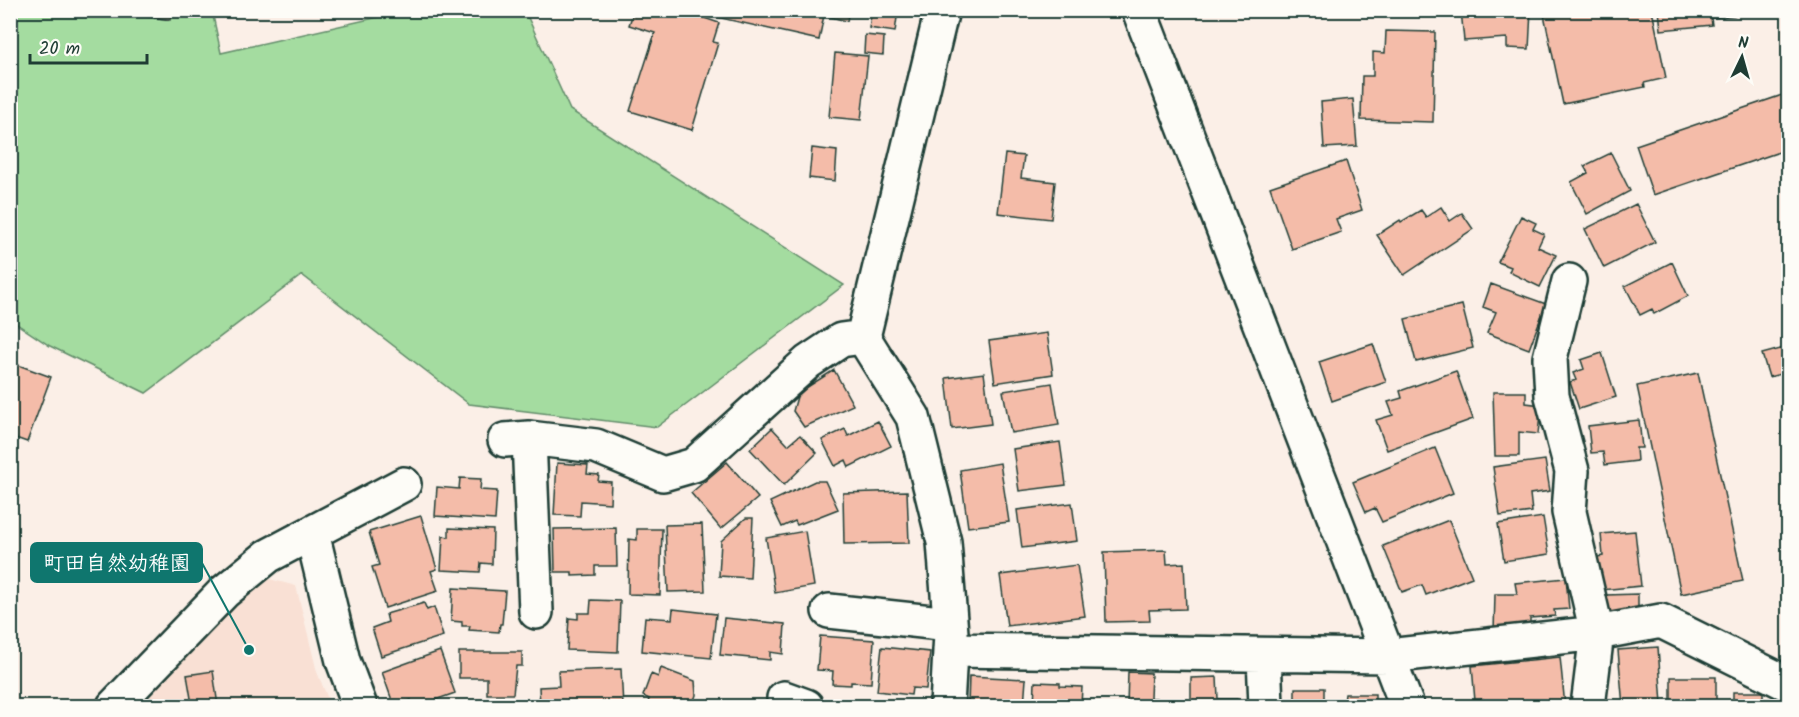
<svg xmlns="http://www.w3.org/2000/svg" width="1799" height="717" viewBox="0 0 1799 717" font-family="Kalam,'Klee One',sans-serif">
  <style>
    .built { fill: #f9e0d4 }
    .green { fill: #a4dca0; stroke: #628c6a; stroke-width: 1.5 }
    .building { fill: #f4bca9; stroke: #1f3d34; stroke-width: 1.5 }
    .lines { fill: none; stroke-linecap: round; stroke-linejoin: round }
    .minor-casing { stroke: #1f3d34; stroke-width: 38 }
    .minor { stroke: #fdfcf7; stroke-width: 33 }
    .leader { fill: none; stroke: #0f766e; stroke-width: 2 }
    .callout-dot { fill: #0f766e; stroke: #fdfcf7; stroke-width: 2 }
    .callout { fill: #0f766e; stroke: #0f766e; stroke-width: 2 }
    .callout-label { font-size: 21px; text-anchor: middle; font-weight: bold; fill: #fff }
  </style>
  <rect width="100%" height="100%" fill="#fbefe7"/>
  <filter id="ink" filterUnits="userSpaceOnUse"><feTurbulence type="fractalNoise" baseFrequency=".0167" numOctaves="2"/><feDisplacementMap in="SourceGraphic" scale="12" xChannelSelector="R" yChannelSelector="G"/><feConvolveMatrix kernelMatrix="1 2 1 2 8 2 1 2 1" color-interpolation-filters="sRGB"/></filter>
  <g filter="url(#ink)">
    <path class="built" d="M262 577 296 586 317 672 331 706H133Z"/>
    <path class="green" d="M10 11H212L221 53 405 11H525L570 110 844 285 657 427 469 404 302 275 146 393 50 346 11 320Z"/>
    <path class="building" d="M138 10H172L170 20 138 15Z
      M634 10H681L719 23 713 42 718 43 692 130 630 111 655 33 629 25Z
      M713 10H825L819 40 712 16Z
      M827 10H849L847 21 826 16Z
      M872 10H898L895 32 869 28Z
      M1461 10H1531L1529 49 1507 48V38L1464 41Z
      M1543 10H1652L1666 78 1644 83 1645 87 1563 104Z
      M1659 10H1736L1737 15 1711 18 1712 25 1661 30Z
      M1386 31 1435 32 1433 122 1361 120 1362 76H1373V52L1385 53Z
      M865 35 884 37 883 55 864 53Z
      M835 53 868 56 861 120 829 117Z
      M1788 93V149L1653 195 1636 145Z
      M1353 99 1357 146 1324 148 1321 102Z
      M812 148 837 151 835 181 809 178Z
      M1611 153 1630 191 1587 214 1571 182 1588 173 1584 166Z
      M1005 154 1024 156 1021 178 1055 182 1051 219 998 213Z
      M1346 161 1362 210 1336 219 1341 232 1292 249 1270 187Z
      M1636 204 1655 242 1604 268 1585 229Z
      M1441 207 1450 221 1462 213 1473 229 1404 275 1377 235 1400 220 1401 222 1421 210 1426 217Z
      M1521 216 1536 223 1533 229 1544 234 1538 247 1556 255 1540 287 1509 272 1511 267 1498 262Z
      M1672 262 1688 296 1654 314 1652 309 1640 315 1625 286Z
      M1491 284 1546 304 1529 349 1487 333 1496 312 1483 307Z
      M1462 305 1473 348 1416 362 1405 319Z
      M1047 333 1053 374 995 383 989 341Z
      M1373 344 1386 382 1332 401 1319 362Z
      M1788 347V390L1785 391 1781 374 1769 377 1762 354Z
      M1602 353 1616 397 1579 409 1570 382 1576 380 1573 373 1584 369 1581 360Z
      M10 362 51 377 27 442 10 436Z
      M834 370 853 405 804 427 793 411 798 393Z
      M1456 371 1473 419 1387 450 1376 420 1393 415 1388 402 1402 398 1400 391Z
      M984 373 991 424 952 429 946 378Z
      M1698 373 1743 581 1681 594 1637 386Z
      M1052 383 1059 425 1011 433 1003 391Z
      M1493 392H1526V403L1541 405 1538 434 1519 432V456H1495Z
      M1639 420 1642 448H1636L1637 461 1605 465 1603 452 1591 453 1588 426Z
      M878 421 891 446 849 467 846 460 835 466 822 440 845 429 848 436Z
      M772 428 788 445 800 435 817 453 784 485 750 449Z
      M1060 442 1066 485 1019 491 1013 449Z
      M1435 448 1453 493 1382 522 1375 508 1366 512 1353 482Z
      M1545 460 1550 491 1530 494 1532 512 1500 516 1493 467Z
      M727 462 758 498 721 529 691 493Z
      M557 463 588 465 587 474 599 475 598 481 611 482 610 503 581 501 580 516 554 515Z
      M1000 463 1009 522 968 527 960 470Z
      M460 478 481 479 480 490 497 491 495 520 435 516 437 487 459 489Z
      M815 481H825L838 509 797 525 795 521 782 527 770 502Z
      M907 491 909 543 844 544 843 493Z
      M1072 503 1077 541 1022 548 1017 510Z
      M421 516 437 569 431 571 438 591 385 608 372 567 379 565 369 532Z
      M1543 517 1549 554 1504 561 1498 524Z
      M746 518H753L750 578 719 576 721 541Z
      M1449 520 1472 577 1426 595 1422 585 1402 592 1383 546Z
      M702 524 705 591 668 592 665 525Z
      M449 528 493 530 492 564 481 563 480 572 441 570 443 536 449 537Z
      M616 528 617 566H595V575L572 576V572H555L554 529Z
      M637 529H662L660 595 628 594 629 539 637 540Z
      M805 531 814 586 775 593 766 538Z
      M1635 531 1641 586 1601 590 1597 557 1603 556 1601 534Z
      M1166 550 1167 564 1184 563 1186 609 1149 610 1150 621 1106 622 1104 552Z
      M1077 565 1085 616 1007 626 1000 575Z
      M1566 578 1569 609 1554 610 1555 616 1530 618V633L1494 632 1495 594H1517L1515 583Z
      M453 588 505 591 502 624H500L499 632 469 630 470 626H462V622L451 621Z
      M1638 594V613H1607L1606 595Z
      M591 600 620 601 618 652 567 650 569 618 578 619V613H590Z
      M424 603 427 610 434 607 443 636 381 656 372 628 388 622 386 614Z
      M673 609 716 614 711 658 642 651 645 617 672 619Z
      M724 618 785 624 783 654 770 652V660L720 655Z
      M820 636 874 640 871 683 851 682V685L832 684 833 671 817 670Z
      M882 647 930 652 926 689 912 688 911 695 877 691Z
      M1658 647 1662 704 1623 706 1618 650Z
      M440 651 455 693 418 706H414L411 700 394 706 382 672Z
      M459 652H522V666H516L513 694H487V678H459Z
      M1560 657 1565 706H1484L1483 699 1475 701 1472 666Z
      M661 668 695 681 696 695 692 706H647L649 699 643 696 651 674 658 677Z
      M621 669 623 706H540L539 687 559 686 558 671Z
      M213 671 218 706H175L192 704 187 675Z
      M1128 672 1151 673 1150 698H1156V706H1127Z
      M969 676 1026 679 1024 706H968Z
      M1217 677 1218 699H1237L1238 706H1191V678Z
      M1671 677H1716V706H1671Z
      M1035 682 1060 683V686L1082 687 1081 706H1034Z
      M1295 688H1324V706H1286V702H1295Z
      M1733 692H1763V704L1776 705V706H1722V704L1733 703Z
      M1345 694H1375V706H1336V702H1344Z"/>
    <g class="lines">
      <defs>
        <path id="minor" d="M1139 10 1407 706
          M1569 281 1550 358 1552 396 1572 471 1569 512 1597 633 1588 706
          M863 337 942 10
          M529 438 536 612
          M505 440 529 438 596 446 663 474 694 465 808 362 841 340 863 337 913 417 944 542 951 633 947 706
          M312 533 343 661 360 706
          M829 611 950 624
          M950 650 1388 656 1597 633 1661 621 1788 684
          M1264 656 1266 706
          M784 698 806 706
          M114 706 224 592 268 556 404 484"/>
      </defs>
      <use href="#minor" class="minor-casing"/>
      <use href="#minor" class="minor"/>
    </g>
  </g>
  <path class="leader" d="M249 650L202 563"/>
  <circle class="callout-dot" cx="249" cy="650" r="6"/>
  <rect class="callout" x="31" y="543" width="171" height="39" rx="6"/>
  <g class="callout-label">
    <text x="117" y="570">町田自然幼稚園</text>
  </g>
  <rect width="1799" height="717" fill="none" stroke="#fdfcf7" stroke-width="36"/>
  <rect x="18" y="18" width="1763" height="681" fill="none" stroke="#1f3d34" stroke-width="2" filter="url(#ink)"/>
  <g transform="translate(1742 57) rotate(5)" stroke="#fdfcf7" stroke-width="4.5" paint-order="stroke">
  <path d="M0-4.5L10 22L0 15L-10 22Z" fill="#1f3d34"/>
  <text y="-9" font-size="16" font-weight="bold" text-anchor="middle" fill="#1f3d34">N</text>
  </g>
  <path d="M30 54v9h117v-9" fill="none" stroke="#1f3d34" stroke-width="3"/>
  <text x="39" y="54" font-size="18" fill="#1f3d34" stroke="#fdfcf7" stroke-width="4.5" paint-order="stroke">20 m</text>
</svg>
